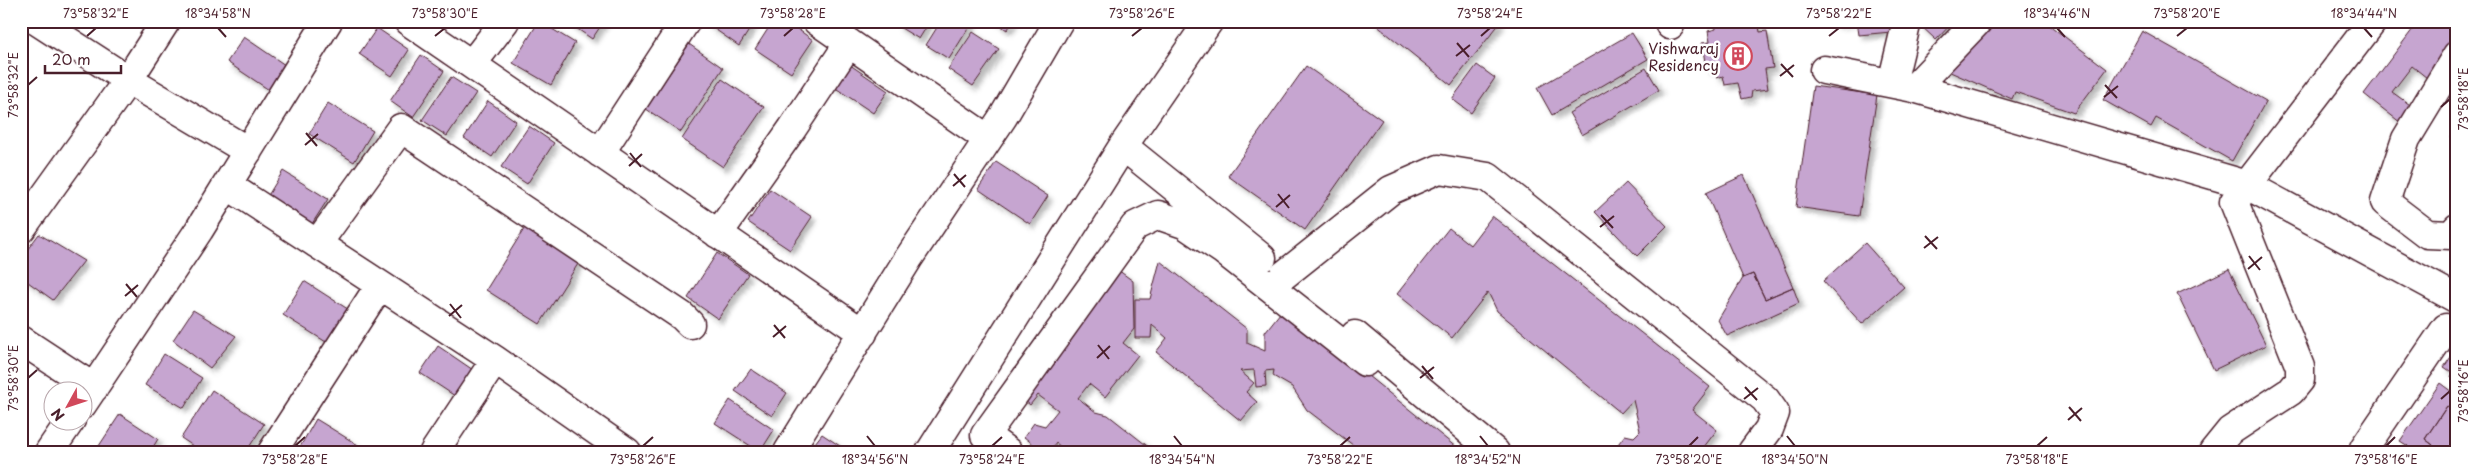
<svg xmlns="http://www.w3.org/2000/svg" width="2478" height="473" viewBox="0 0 2478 473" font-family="'Playpen Sans',sans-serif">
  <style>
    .building { fill: #c6a5d0; stroke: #4a1f2b; filter: url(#shadow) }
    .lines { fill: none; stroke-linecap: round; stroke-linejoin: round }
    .minor-casing { stroke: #4a1f2b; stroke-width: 31 }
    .minor { stroke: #fff; stroke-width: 28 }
    .ticks { fill: none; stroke: #4a1f2b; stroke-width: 2 }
    .labels { text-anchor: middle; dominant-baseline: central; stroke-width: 5; stroke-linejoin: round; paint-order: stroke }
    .poi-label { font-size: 15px; fill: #4a1f2b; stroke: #fff; text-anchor: end }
    .neatline { fill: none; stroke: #4a1f2b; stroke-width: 2 }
    .ticks-label { font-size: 12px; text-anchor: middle; fill: #4a1f2b }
  </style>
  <defs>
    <filter id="shadow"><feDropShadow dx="4.5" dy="4.5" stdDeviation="2.5" flood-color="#0004"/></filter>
  </defs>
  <rect width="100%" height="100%" fill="#fff"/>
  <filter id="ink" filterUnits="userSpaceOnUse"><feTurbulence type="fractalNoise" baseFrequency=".02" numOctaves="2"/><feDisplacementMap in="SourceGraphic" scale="10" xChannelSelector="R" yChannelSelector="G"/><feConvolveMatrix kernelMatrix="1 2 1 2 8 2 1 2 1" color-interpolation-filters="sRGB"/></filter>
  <g filter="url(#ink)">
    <path class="building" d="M539 21 575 43 551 85 513 63Z
      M566 21H604L592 39Z
      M707 21H755L739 46 706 23Z
      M773 21H786L813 40 791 73 755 49Z
      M899 21H930L919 39 896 25Z
      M941 21H973L949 59 926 45Z
      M994 21H1014L1007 30Z
      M1371 21H1498L1500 23 1451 85Z
      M1715 21H1758L1760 32 1767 31 1773 68 1765 69 1768 89 1752 91 1751 97 1742 99 1738 83 1725 85 1723 76 1717 78 1715 70 1706 69 1702 43 1710 42 1708 31 1716 29Z
      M1835 21H1856L1835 24Z
      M1857 21H1890L1891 32 1859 35Z
      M1922 21H1954L1936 40 1919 24Z
      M1985 21H2044L2107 69 2074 113 2015 92 2012 99 1941 68Z
      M2419 21H2457V50L2432 82 2412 66 2392 92 2413 107 2401 123 2364 94Z
      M377 28 409 50 392 76 359 54Z
      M2142 31 2266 101 2232 161 2156 118 2151 127 2103 100Z
      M973 32 999 49 973 86 948 69Z
      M1632 33 1648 59 1552 115 1537 88Z
      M244 37 285 65 269 90 227 62Z
      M689 44 723 68 681 132 646 109Z
      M421 55 444 71 413 117 390 101Z
      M843 60 888 91 873 113 828 83Z
      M1477 65 1495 78 1471 113 1452 99Z
      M1306 66 1382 120 1305 230 1228 176Z
      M1646 68 1659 90 1582 135 1569 113Z
      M451 77 476 93 447 136 422 120Z
      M722 79 764 107 723 167 682 139Z
      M1813 86 1877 95 1859 216 1796 207Z
      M488 101 516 121 492 157 464 138Z
      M328 103 373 131 354 162 309 134Z
      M2457 123V139L2451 137Z
      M529 126 554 143 527 184 501 167Z
      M996 162 1048 196 1030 224 978 189Z
      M283 171 328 199 308 230 264 202Z
      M1744 175 1793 287 1765 299 1753 274 1743 278 1706 193Z
      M1626 183 1667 226 1637 256 1595 212Z
      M770 189 812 217 790 250 748 222Z
      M1492 216 1710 387 1692 410 1717 430 1700 452H1612L1625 435 1634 437 1640 431 1633 400 1621 413 1497 311 1488 292 1452 338 1397 294 1449 228 1470 245Z
      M529 221 583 256 540 324 486 290Z
      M39 234 84 261 53 300 21 277V258Z
      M1865 243 1904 287 1862 324 1823 281Z
      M717 253 748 274 718 319 688 298Z
      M1160 261 1247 329V343L1265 351V332L1284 308 1462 452H1362L1307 410 1292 387 1273 376 1274 370 1265 371 1266 386 1256 387 1254 370 1240 371 1254 383 1246 392 1257 402 1241 421 1156 352 1167 338 1152 325 1151 338H1135V299H1150Z
      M2229 269 2266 345 2214 370 2177 294Z
      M1118 270 1133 281 1134 329 1123 343 1138 355 1105 397 1089 384 1078 398 1096 412 1108 415 1155 452H1067L1056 443 1050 452H1043L1024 437 1034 423 1045 426 1058 410 1038 395 1030 405 1018 395Z
      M1753 274 1765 299 1793 287 1799 303 1727 336 1718 320 1743 278Z
      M304 281 354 313 334 347 283 315Z
      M193 310 236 336 210 368 173 340Z
      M438 346 476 372 458 398 420 373Z
      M2457 348V381L2451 377 2453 373 2444 367Z
      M164 354 202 378 184 408 145 385Z
      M751 369 787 393 772 416 735 391Z
      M2440 383 2452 392 2457 386V413L2447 406 2425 439 2433 445 2429 452H2404L2408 446 2400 441Z
      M212 390 264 424 246 452H202L181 438Z
      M730 400 774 430 760 452 715 423Z
      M2447 406 2457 413V452L2452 448 2450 452H2429L2433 445 2425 439Z
      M120 414 158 439 150 452H95Z
      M316 419 358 445 352 452H297Z
      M822 434 849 452H808Z
      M2386 446 2395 452H2382Z"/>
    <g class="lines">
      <defs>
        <path id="minor" d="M37 21 128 80 248 151
          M408 21 863 333
          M817 21 988 139
          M1670 21V25
          M2373 21 2247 185 2457 299
          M2457 55 2406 139 2385 202 2427 234 2451 235 2457 228
          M472 64 505 21
          M1824 70 1914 88 2247 185 2234 202 2300 367V380L2291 391 2230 431 2213 452
          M1892 83 1907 21
          M1914 88 1978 21
          M1123 146 1262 258
          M600 153 686 21
          M227 185 495 360 627 452
          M21 229 128 80 166 21
          M718 234 792 129 849 43
          M317 244 401 128 682 316 690 324
          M1284 275 1391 190 1439 169 1488 177 1765 399 1775 413 1769 429 1752 452
          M1355 335 1495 452
          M21 340 94 388
          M82 405 199 230 328 21
          M2364 448 2446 328 2457 335
          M49 452 71 420
          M272 452 380 285
          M434 452 495 360
          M788 452 908 259 1003 117 1059 21
          M930 452 1123 146 1209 21
          M1008 452 985 435 1135 226 1158 215 1184 224 1224 251 1365 362"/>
      </defs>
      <use href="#minor" class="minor-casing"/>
      <use href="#minor" class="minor"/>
    </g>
  </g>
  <path class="ticks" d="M218 28 226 37M2057 28 2065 37M2364 28 2372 37M87 36 96 28M435 36 445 28M784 36 793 28M1132 36 1142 28M1481 36 1490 28M1829 36 1839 28M2177 36 2187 28M1457 43 1469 57M1456 56 1470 45M1781 64 1793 77M1780 76 1794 65M28 85 37 77M2105 85 2117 98M2104 97 2118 86M2441 107 2450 99M306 133 317 146M305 145 318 134M630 153 641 167M629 166 642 154M954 174 965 187M953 186 966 175M1278 194 1289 208M1276 207 1290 195M1601 215 1613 228M1600 227 1614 216M1925 236 1937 249M1924 248 1938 237M2249 256 2260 270M2248 269 2262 257M126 284 137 297M125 296 138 285M450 304 461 318M449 316 462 305M774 325 785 338M773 337 786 326M1098 345 1109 359M1097 358 1110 346M1422 366 1433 379M28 378 37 370M1420 378 1434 367M1745 387 1757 400M1744 399 1758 388M2441 399 2450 391M2069 407 2081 421M2068 420 2082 408M867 436 875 446M1174 436 1182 446M1480 436 1488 446M1787 436 1795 446M295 446 305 437M643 446 653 437M992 446 1002 437M1340 446 1350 437M1689 446 1698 437M2037 446 2047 437M2386 446 2395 437"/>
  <defs>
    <symbol id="building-ring" viewBox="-11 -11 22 22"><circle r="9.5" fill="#fff" stroke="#d1495b" stroke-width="1.5"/><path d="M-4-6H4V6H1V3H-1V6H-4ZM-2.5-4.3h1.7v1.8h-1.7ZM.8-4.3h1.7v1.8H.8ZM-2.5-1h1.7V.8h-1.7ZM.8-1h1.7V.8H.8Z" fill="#d1495b"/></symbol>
  </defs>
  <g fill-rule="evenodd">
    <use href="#building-ring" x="1722" y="40" width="32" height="32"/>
  </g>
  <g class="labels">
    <g class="poi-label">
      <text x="1719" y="47">Vishwaraj<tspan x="1719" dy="17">Residency</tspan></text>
    </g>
  </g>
  <rect width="2478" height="473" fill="none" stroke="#fff" stroke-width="55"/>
  <g transform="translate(68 406) rotate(230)"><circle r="24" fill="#ffffff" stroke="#b7a5aa"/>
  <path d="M0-4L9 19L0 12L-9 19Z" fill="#d1495b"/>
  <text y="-8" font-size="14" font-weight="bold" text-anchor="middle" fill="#4a1f2b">N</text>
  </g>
  <path d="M45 65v8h76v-8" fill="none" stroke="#4a1f2b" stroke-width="2.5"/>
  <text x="52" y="65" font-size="15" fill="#4a1f2b" stroke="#ffffff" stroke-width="4" paint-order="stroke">20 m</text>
  <rect x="28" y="28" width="2422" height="418" class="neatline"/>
  <g class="ticks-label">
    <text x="96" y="18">73°58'32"E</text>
    <text x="218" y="18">18°34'58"N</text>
    <text x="445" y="18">73°58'30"E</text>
    <text x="793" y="18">73°58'28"E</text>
    <text x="1142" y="18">73°58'26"E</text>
    <text x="1490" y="18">73°58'24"E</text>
    <text x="1839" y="18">73°58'22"E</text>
    <text x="2057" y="18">18°34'46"N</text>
    <text x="2187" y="18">73°58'20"E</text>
    <text x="2364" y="18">18°34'44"N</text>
    <text transform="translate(14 85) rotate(-90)" y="4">73°58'32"E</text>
    <text transform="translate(2464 99) rotate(-90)" y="4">73°58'18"E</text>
    <text transform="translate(14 378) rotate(-90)" y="4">73°58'30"E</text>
    <text transform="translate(2464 391) rotate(-90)" y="4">73°58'16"E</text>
    <text x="295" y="464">73°58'28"E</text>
    <text x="643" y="464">73°58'26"E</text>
    <text x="875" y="464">18°34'56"N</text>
    <text x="992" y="464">73°58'24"E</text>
    <text x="1182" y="464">18°34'54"N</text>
    <text x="1340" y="464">73°58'22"E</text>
    <text x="1488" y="464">18°34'52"N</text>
    <text x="1689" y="464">73°58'20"E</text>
    <text x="1795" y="464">18°34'50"N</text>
    <text x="2037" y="464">73°58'18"E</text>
    <text x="2386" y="464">73°58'16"E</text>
  </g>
</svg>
